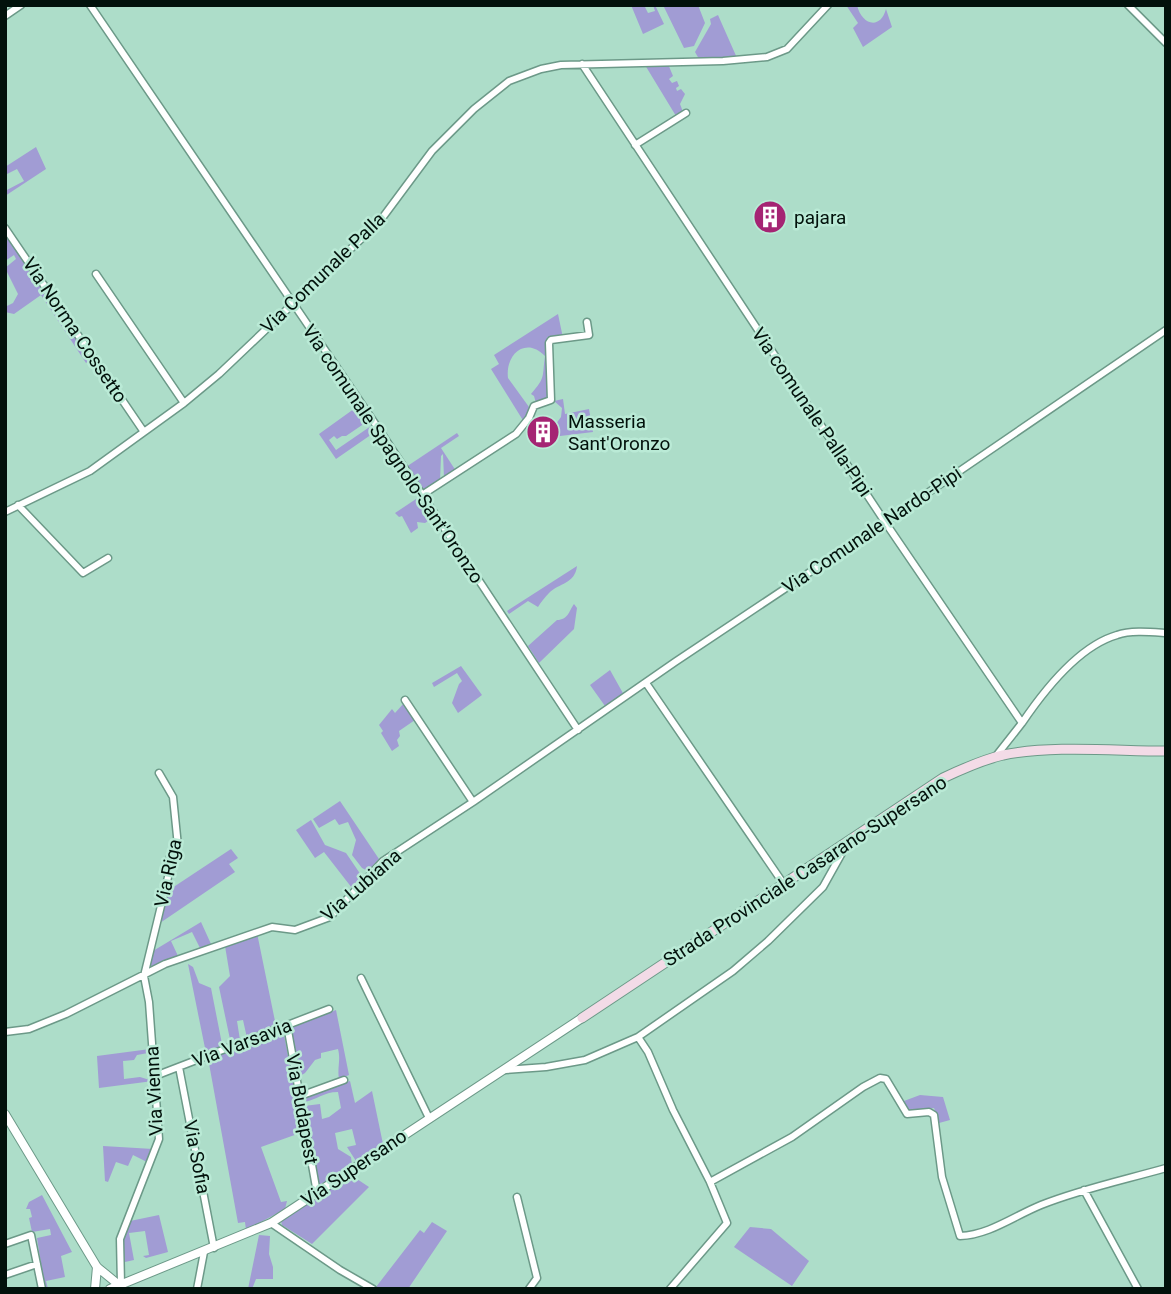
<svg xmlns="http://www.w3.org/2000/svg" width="1171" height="1294" viewBox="0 0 1171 1294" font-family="Roboto,sans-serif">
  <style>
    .green { fill: #a19cd4 }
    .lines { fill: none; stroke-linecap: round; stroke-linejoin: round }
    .minor-casing { stroke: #6c9988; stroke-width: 9 }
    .tertiary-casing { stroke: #6c9988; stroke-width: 10 }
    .secondary-casing { stroke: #6c9988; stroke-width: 11 }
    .minor { stroke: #fff; stroke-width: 6 }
    .tertiary { stroke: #fff; stroke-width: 8 }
    .secondary { stroke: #f3dbe7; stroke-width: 9 }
    .labels { text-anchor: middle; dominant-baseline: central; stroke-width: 5; stroke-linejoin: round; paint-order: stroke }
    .poi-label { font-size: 19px; fill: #02110b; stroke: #baead6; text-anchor: start }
    .street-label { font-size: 19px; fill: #02110b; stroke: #baead6 }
  </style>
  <rect width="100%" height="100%" fill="#adddc9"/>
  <path class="green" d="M631 5H644L648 13 655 11 653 5H655L664 24 643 34Z
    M663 5H698L705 23 694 46 684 48Z
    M846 5H857C861 24 880 31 886 9L892 27 863 47 853 28 858 23Z
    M718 15 737 58 699 59 695 52 711 24 710 19Z
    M668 64 673 76 669 79 672 83 677 81 679 86 676 88 677 91 681 89 685 94 680 104 683 112 676 116 645 65Z
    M36 147 46 169 5 196V191L24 181 17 169 5 175V167Z
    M5 232 92 358 86 363 41 295 14 314 5 312V307L13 303 18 294 5 268 16 259 14 255 5 261Z
    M558 314 563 338 547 337 550 398 536 403 534 396 531 394C546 377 542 377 545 356 526 336 505 354 508 378L529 407 524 422 491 369 499 364 494 355Z
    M563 399 565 414 589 409 593 432 552 437 553 428 561 417 562 408 554 401Z
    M358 406 368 421 346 436H342L337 439 334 436 329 440 336 450 371 426 375 432 336 459 319 434Z
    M457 433 459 436 441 448 456 471 444 478 443 454 441 456 440 481 423 492 406 467Z
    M419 497 433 518 425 523 417 522 418 528 411 533 402 516 399 517 395 513Z
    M577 566C575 584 559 583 549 593 545 597 541 602 538 607L528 601 509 614 507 611Z
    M574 604 577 608 574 629 539 663 528 646 557 620C568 620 569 611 574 604Z
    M461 666 482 695 458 713 452 703 459 684 462 681 457 673 434 687 432 683Z
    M610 670 624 695 605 706 590 685Z
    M404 703 415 720 399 731 400 736 397 740 399 746 392 751 381 733 383 731 379 725 392 709 395 713Z
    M340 801 379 859 368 871 362 868 352 855 356 840 348 822 339 825 335 819 319 828 313 819Z
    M311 820 325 845 346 853 361 875 352 888 324 852 315 858 296 830Z
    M231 849 238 858 229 864 235 872 160 923 166 892Z
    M201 922 211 944 200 948 192 932 171 941 178 956 147 970 153 951Z
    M257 933 276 1026 247 1038 243 1020 237 1021 240 1040 231 1044 219 987 230 976 225 946Z
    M188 964 193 967 199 983 211 988 222 1044V1047L206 1053Z
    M336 1010 349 1075 339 1079C337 1068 341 1060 338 1049L321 1053V1058L315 1060 305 1073 300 1076 291 1028Z
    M283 1030 303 1132 261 1147 281 1202 287 1201 285 1209 246 1230 245 1222 238 1223 208 1058Z
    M150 1049 148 1053 137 1055 134 1060 123 1061 124 1079 140 1077 153 1081 99 1088 97 1056Z
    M350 1081 355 1103 372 1091 383 1144 356 1161 347 1147 356 1145 352 1129 335 1133 338 1149 351 1157 352 1165 318 1186 304 1106 320 1104 322 1119 329 1117 341 1108 338 1092C323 1092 317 1100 304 1102L303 1097Z
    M920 1095 943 1097 950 1120 939 1123 934 1108 916 1112 907 1110 904 1101Z
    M103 1146 153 1149 147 1162 133 1155 128 1166 116 1162 108 1182 105 1181Z
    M351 1175 369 1187 312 1244 282 1225 281 1221Z
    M42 1195 72 1252 61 1256 65 1277 46 1281 48 1289H45L37 1238 51 1235 50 1229 32 1232 29 1218 32 1217 30 1209H26L29 1202Z
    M159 1215 168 1252 146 1258 143 1256 149 1255 145 1231 129 1233 134 1260 125 1262 122 1242 130 1221Z
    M432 1222 447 1231 408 1289H380L376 1287 420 1230 424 1233Z
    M750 1227 771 1229 809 1261 792 1286 734 1247Z
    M259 1235 270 1236 269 1254 273 1267V1279H256L252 1289H248Z"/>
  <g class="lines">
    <defs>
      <path id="minor" d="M90 5 376 425 578 730
        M1128 5 1166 43
        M5 16 21 5
        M582 64 885 522 1022 723 996 756
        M635 145 686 113
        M5 228 144 432
        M96 274 184 403
        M422 495 516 434 529 418 534 406 551 400 549 343 551 340 589 335 587 322
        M18 505 83 573 108 558
        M5 512 90 471 184 403 219 374 380 221 432 151 474 109 509 81 541 69 561 65 723 61 767 57 787 49 828 5
        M646 683 783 883
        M405 700 473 802
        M1022 723C1043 692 1079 646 1117 635 1131 630 1151 632 1166 633
        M361 978 429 1118
        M287 1025 317 1193
        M5 1032 29 1029 66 1014 165 964 272 927 295 930 330 917 383 861 473 802 675 662 885 522 1166 330
        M638 1037 733 971 768 941 823 887 847 844
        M179 1067 214 1248
        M505 1070 546 1067 585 1060 638 1037 648 1052 673 1110 710 1182 792 1137 863 1087 880 1078 886 1079 907 1114 929 1112 934 1115 942 1177 960 1236C989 1235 1014 1216 1041 1205 1081 1189 1124 1180 1166 1168
        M155 1076 329 1009
        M300 1096 344 1080
        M1084 1190 1138 1289
        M517 1197 537 1278 529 1289
        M271 1223 340 1270 373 1289
        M5 1244 31 1235 42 1289
        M5 1275 37 1264
        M121 1284 120 1239 159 1139 149 1002 144 976 168 877 170 857 178 846 173 797 159 773
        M197 1289 204 1252
        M670 1289 727 1223 710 1182"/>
      <path id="tertiary" d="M5 1114 97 1267 119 1285
        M95 1289 97 1267
        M110 1289 271 1223 582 1018"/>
      <path id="secondary" d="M582 1018 943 778C962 769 982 760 1003 755 1053 745 1115 751 1166 751"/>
    </defs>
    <use href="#minor" class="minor-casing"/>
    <use href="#tertiary" class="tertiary-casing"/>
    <use href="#secondary" class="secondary-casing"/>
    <use href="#minor" class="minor"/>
    <use href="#tertiary" class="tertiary"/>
    <use href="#secondary" class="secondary"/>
  </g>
  <defs>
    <symbol id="building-disc" viewBox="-11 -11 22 22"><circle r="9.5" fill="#a52473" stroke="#baead6"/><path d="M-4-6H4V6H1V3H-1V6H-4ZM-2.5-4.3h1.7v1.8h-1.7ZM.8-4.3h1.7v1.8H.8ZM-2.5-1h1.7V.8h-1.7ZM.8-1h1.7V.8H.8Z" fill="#fff"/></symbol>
  </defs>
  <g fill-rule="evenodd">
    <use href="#building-disc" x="751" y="198" width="38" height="38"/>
    <use href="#building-disc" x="524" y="413" width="38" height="38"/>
  </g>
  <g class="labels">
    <g class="poi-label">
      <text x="794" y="217">pajara</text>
      <text x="568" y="421">Masseria<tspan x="568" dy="22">Sant'Oronzo</tspan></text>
    </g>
    <g class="street-label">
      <text transform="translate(323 273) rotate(-44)">Via Comunale Palla</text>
      <text transform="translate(75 330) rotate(56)">Via Norma Cossetto</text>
      <text transform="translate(812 412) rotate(56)">Via comunale Palla-Pipi</text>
      <text transform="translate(393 454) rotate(56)">Via comunale Spagnolo-Sant'Oronzo</text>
      <text transform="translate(872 530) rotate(-34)">Via Comunale Nardo-Pipi</text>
      <text transform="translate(805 871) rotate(-33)">Strada Provinciale Casarano-Supersano</text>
      <text transform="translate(168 873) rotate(-78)">Via Riga</text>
      <text transform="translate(361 885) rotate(-41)">Via Lubiana</text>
      <text transform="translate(242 1043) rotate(-21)">Via Varsavia</text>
      <text transform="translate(154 1091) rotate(-93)">Via Vienna</text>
      <text transform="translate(302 1109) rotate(80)">Via Budapest</text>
      <text transform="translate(197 1157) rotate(79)">Via Sofia</text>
      <text transform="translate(354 1168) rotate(-34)">Via Supersano</text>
    </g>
  </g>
  <rect width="1171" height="1294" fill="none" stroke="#02110b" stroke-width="14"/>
</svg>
